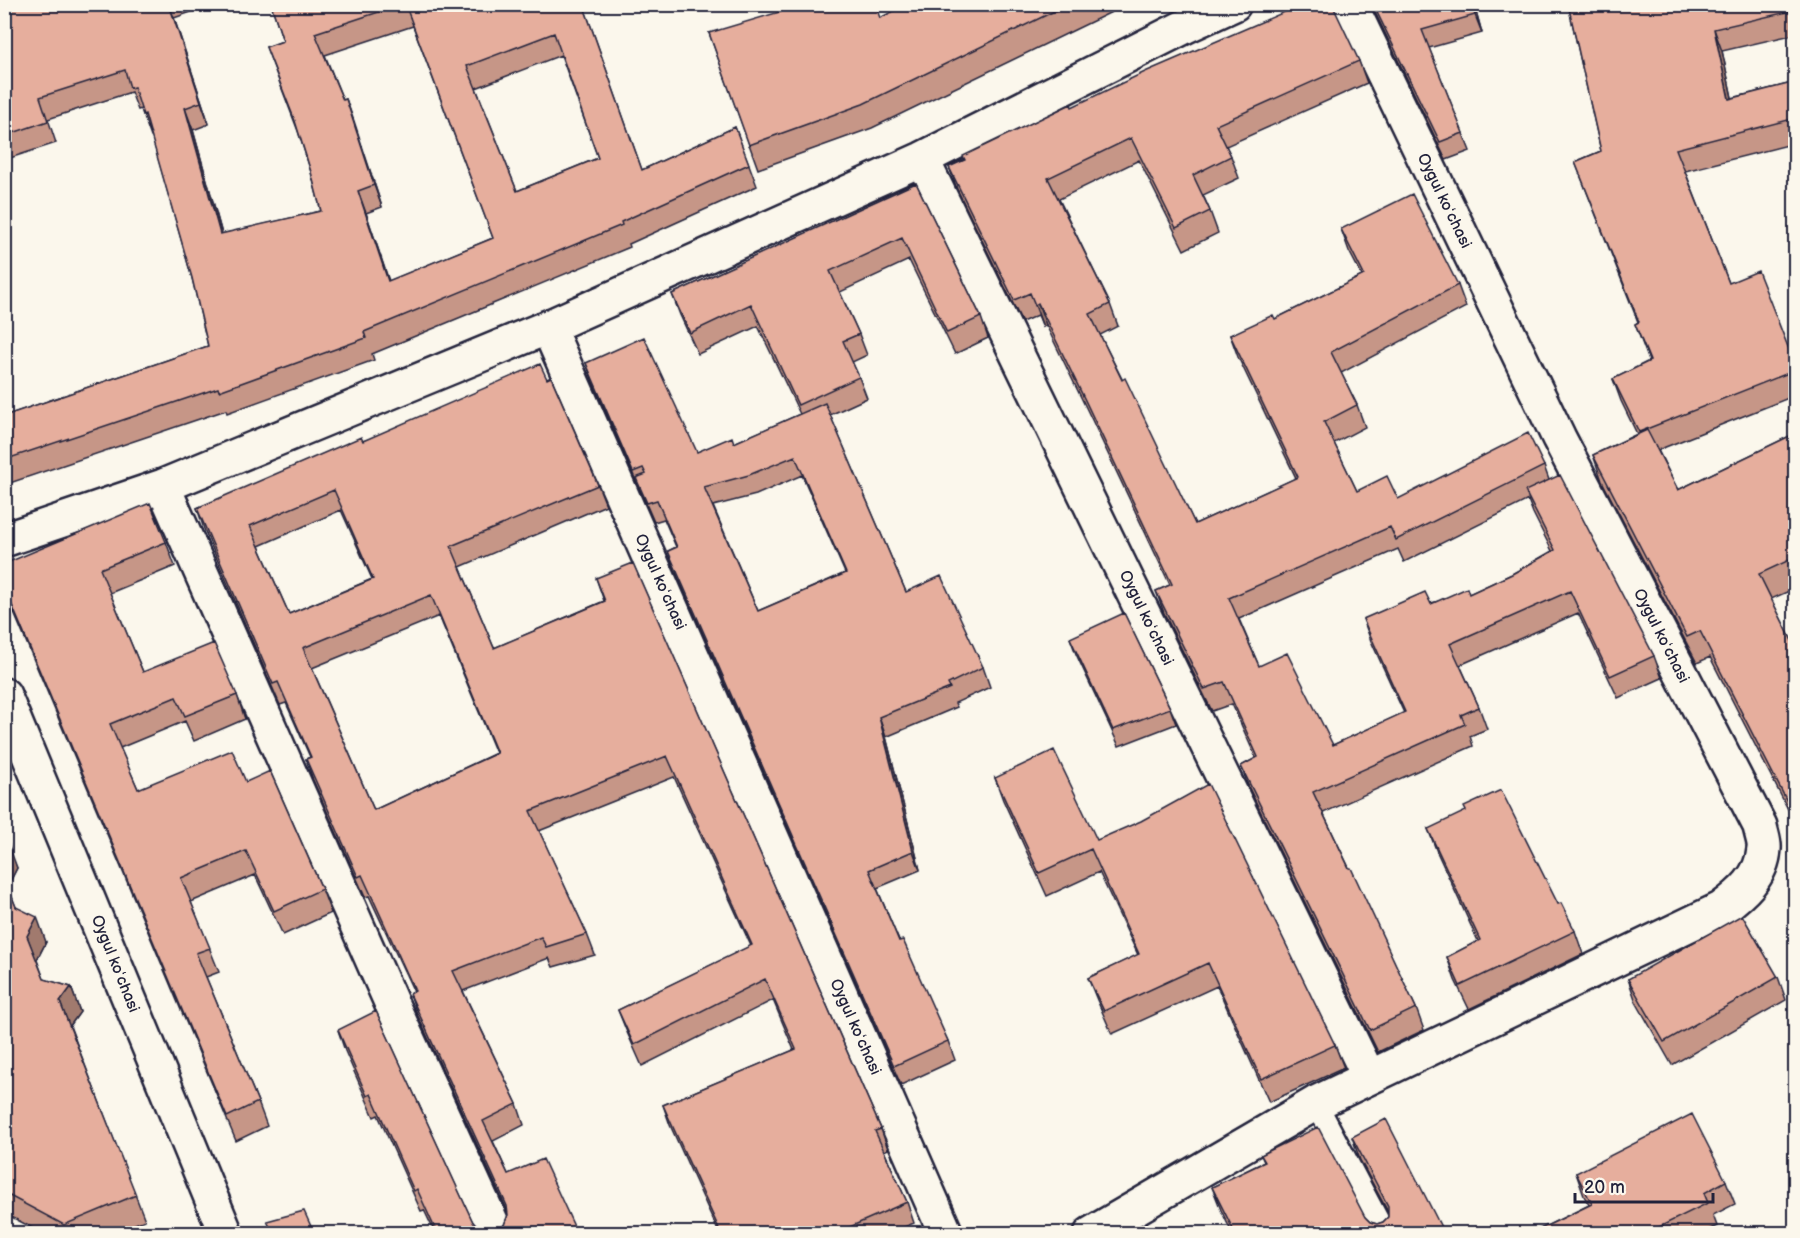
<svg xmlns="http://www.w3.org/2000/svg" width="1800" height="1238" viewBox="0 0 1800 1238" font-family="'Balsamiq Sans',sans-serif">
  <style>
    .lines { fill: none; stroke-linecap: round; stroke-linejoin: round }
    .lane-casing { stroke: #22223b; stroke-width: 26 }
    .street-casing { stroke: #22223b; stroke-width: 38 }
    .lane { stroke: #fbf7ec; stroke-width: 21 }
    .street { stroke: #fbf7ec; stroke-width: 33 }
    .wall { fill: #c69687; stroke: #22223b; stroke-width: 1.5; fill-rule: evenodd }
    .shaded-wall { fill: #a17a6e; stroke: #22223b; stroke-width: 1.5 }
    .building { fill: #e6ae9d; stroke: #22223b; stroke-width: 1.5; fill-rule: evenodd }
    .labels { text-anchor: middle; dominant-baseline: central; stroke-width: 4.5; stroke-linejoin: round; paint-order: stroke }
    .street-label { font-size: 16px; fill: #22223b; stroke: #fbf7ec }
  </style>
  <rect width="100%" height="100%" fill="#fbf7ec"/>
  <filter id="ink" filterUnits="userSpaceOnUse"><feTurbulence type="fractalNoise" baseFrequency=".0167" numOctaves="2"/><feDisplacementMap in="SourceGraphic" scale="12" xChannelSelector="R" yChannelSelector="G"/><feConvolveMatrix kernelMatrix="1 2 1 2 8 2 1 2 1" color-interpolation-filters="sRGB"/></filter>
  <g filter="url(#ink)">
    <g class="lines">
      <defs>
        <path id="lane" d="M1316 1103 1385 1234"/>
        <path id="street" d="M922 159 1369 1077
          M548 327 946 1234
          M163 486 394 1009 497 1234
          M4 540 163 486 548 327 922 159 1186 26 1234 4
          M4 695 226 1234
          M1091 1234 1316 1103 1721 909C1741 894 1762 877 1764 849 1765 842 1761 833 1760 826L1559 438 1350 4"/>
      </defs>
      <use href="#lane" class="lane-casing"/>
      <use href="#street" class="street-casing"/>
      <use href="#lane" class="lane"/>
      <use href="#street" class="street"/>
    </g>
    <path class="wall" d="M4 4H214L174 18 209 124 193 130 222 234 321 211 311 172 298 131 266 47 283 41 271 4H583L642 170 735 127 757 186 629 244 630 247 372 354 374 360 227 413 226 410 4 485V416L208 346 192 278 152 137H151L141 109 138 110 131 92 48 119 56 143 4 160ZM413 26 493 238 389 281 366 213 382 207 346 99 343 100 325 55ZM561 55 598 158 517 191 476 88Z
      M908 4H1128L872 128 758 169 709 33 880 18Z
      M1371 4H1474L1482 33 1429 48 1470 151 1446 160Z
      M1568 4H1796V34L1722 51 1732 98 1796 82V143L1685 171 1729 283 1796 367V395L1658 450 1678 490 1796 433V588L1771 599 1796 649V825L1710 657 1697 663 1602 481 1593 455 1637 434 1621 401 1613 379 1649 361 1635 324 1638 322 1575 162 1601 151Z
      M1359 61 1367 83 1226 146 1231 156 1239 178 1203 195 1210 211 1218 233 1184 250 1139 160 1059 199 1110 304 1118 326 1100 335 1195 524 1296 478 1238 357 1230 335 1275 319 1362 276 1349 251 1341 229 1458 285 1466 307 1341 373 1357 405 1365 427 1334 443 1357 491 1398 499 1544 466 1549 480 1654 656 1662 678 1618 698 1578 613 1460 665 1479 707 1487 729 1470 736 1473 746 1323 813 1416 1008 1424 1030 1378 1052 1249 788 1241 766 1256 758 1232 704 1212 711 1164 613 1156 591 1170 585 1092 420 1046 325 1043 327 1038 315 1022 322 957 189 949 167 1072 107ZM1528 500 1533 513 1552 551 1512 574 1469 594 1363 619 1371 641 1404 713 1333 745 1259 666 1239 619 1398 549 1404 562Z
      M916 183 981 317 988 338 955 354 909 260 840 292 859 334 867 355 852 362 859 377 867 398 830 415 906 592 983 667 990 687 955 703 957 707 886 737 920 870 877 888 899 941 948 1041 955 1060 901 1085 675 570 668 551 676 547 664 519 654 522 593 382 586 363 697 452 734 443 800 414 758 326 698 354 680 315 672 294ZM802 475 845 573 758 611 713 506 756 495Z
      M547 379 598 485 606 505 460 567 494 648 604 601 596 578 881 1129 888 1149 884 1151 907 1202 914 1223 890 1233H719L670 1125 663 1105 794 1050 773 1000 642 1066 626 1030 618 1010 751 946 674 777 539 831 587 934 595 955 553 967 549 958 463 991 517 1104 524 1125 493 1141 508 1174 577 1233H435L424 1210 421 1211 378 1115 374 1117 345 1051 338 1030 473 1222 479 1229 488 1232 497 1231 504 1225 508 1215V1212L417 1014 410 994 414 992 369 896 365 897 313 780 306 759 310 757 286 703 280 705 204 529 197 508 363 441ZM341 510 372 579 289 614 259 546ZM439 616 496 753 374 810 312 668Z
      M166 542 175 566 110 593 143 672 237 695 245 719 194 741 185 721 120 748 138 789 246 782 322 889 331 913 283 935 255 875 191 902 219 972 206 977 258 1102 267 1126 236 1141 4 589V564Z
      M1070 638 1170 708 1176 724 1119 746 1076 654Z
      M995 778 1097 840 1335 1045 1344 1068 1269 1102 1217 986 1112 1034 1097 1000 1088 978 1138 955 1099 872 1047 896 1003 800Z
      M1428 829 1558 904 1575 931 1583 954 1469 1009 1455 980 1447 957 1478 941 1437 852Z
      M4 841 17 868 8 886 16 907 46 942 37 960 44 979 71 987 80 1012 70 1026 145 1220 113 1233H42L4 1213Z
      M1778 977 1786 1000 1672 1065 1636 1002 1628 979Z
      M1352 1137 1444 1233H1232L1221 1210 1212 1187 1264 1162 1261 1155 1365 1217 1370 1222 1377 1224 1383 1222 1388 1217V1212L1360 1160Z
      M1576 1173 1726 1181 1735 1204 1713 1215 1717 1226 1701 1233H1532L1589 1205 1584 1196Z"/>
    <path class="shaded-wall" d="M169 4 174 18 209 124 201 102Z
      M1472 4H1474L1482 33 1475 15Z
      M1714 29 1722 51 1737 121 1729 99Z
      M346 99 354 121 382 207 374 185Z
      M185 108 193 130 228 256 220 234Z
      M358 191 366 213 396 303 388 281Z
      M1038 303 1046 325 1043 327 1035 305Z
      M879 717 886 737 920 870 913 851Z
      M8 843 17 868 7 887 4 880V850Z
      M37 917 46 942 36 961 27 936Z
      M71 987 80 1012 69 1027 60 1002Z"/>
    <path class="building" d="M4 4H169L201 102 185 108 220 234 321 211 311 172 295 121 266 47 283 41 271 4H403L315 33 343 100 346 99 374 185 358 191 388 281 493 238 405 4H583L642 170 735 127 749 164 621 222 622 225 364 332 366 338 219 391 218 388 4 460V416L208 346 192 278 145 114 143 115 134 87 130 88 125 70 40 97 48 121 4 136ZM554 33 598 158 517 191 467 66Z
      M806 4H875L880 18 908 4H1069L863 104 749 145 709 33Z
      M1303 4H1332L1359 61 1216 125 1231 156 1193 175 1210 211 1176 228 1131 138 1048 178 1110 304 1090 314 1122 380 1125 378 1195 524 1298 477 1230 335 1273 315 1275 319 1364 275 1341 229 1412 194 1458 285 1331 352 1357 405 1324 422 1357 491 1387 476 1398 499 1528 433 1544 466 1396 540 1390 527 1229 598 1259 666 1287 653 1333 745 1405 712 1363 619 1425 592 1431 604 1467 588 1469 594 1512 574 1555 550 1525 491 1560 475 1654 656 1610 676 1570 591 1450 644 1479 707 1461 715 1465 724 1313 792 1349 868H1351L1416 1008 1370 1030 1241 766 1258 757 1224 682 1204 689 1156 591 1172 584 1084 398 1038 303 1035 305 1030 293 1014 300 949 167 965 160 963 156 1071 104 1072 107 1145 72Z
      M1373 4H1472L1475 15 1422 30 1463 133 1440 142Z
      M1568 4H1796V10L1714 29 1729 99 1796 82V118L1676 149 1729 283 1758 271 1796 367V370L1639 432 1613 379 1650 361 1635 324 1639 322 1575 162 1601 151Z
      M916 183 981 317 947 333 902 238 830 271 859 334 843 341 859 377 798 405 751 304 690 333 672 294Z
      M644 337 697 452 732 437 734 443 825 403 906 592 941 576 983 667 948 684 950 688 879 717 913 851 869 870 899 941 903 940 948 1041 894 1066 668 551 677 547 657 500 647 503 636 478 646 474 643 468 633 472 586 363ZM795 456 846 573 758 611 704 487 749 475Z
      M540 364 547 379 551 377 598 485 451 546 494 648 605 601 596 578 633 563 881 1129 875 1131 907 1202 836 1233H721L663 1105 796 1049 765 979 634 1045 618 1010 752 945 667 756 530 811 587 934 546 947 541 937 453 971 517 1104 483 1121 508 1174 543 1159 577 1233H437L417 1189 414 1191 371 1094 367 1096 338 1030 376 1011 473 1222 479 1229 488 1232 497 1231 504 1225 508 1215 507 1206 410 994 415 991 362 875 358 877 306 759 311 757 278 682 273 684 197 508 361 437 363 441ZM334 490 373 579 289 614 250 526ZM431 595 497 753 374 810 303 648Z
      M1647 430 1678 490 1796 433V557L1759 574 1796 649V814L1794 815 1700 631 1687 637 1593 455Z
      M150 503 166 542 100 569 143 672 214 643 237 695 185 716 176 697 110 724 138 789 232 750 246 782 270 771 322 889 274 911 246 851 181 878 210 948 196 953 258 1102 227 1117 4 586V564Z
      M1124 613 1170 708 1113 730 1070 638Z
      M1054 750 1097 840 1141 821 1208 784 1335 1045 1261 1079 1208 963 1104 1011 1088 978 1139 954 1091 849 1039 873 995 778Z
      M1501 790 1558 904 1561 903 1575 931 1460 986 1447 957 1480 940 1428 829 1466 811 1464 807Z
      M4 841 8 843 4 850Z
      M4 879 16 907 37 917 27 936 44 979 71 987 60 1002 136 1195 64 1225 4 1193Z
      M1742 915 1778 977 1664 1042 1628 979Z
      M1692 1114 1726 1181 1704 1193 1708 1203 1647 1233H1532L1592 1204 1576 1173Z
      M1386 1119 1444 1233H1235L1212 1187 1265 1162 1261 1155 1318 1127 1365 1217 1370 1222 1377 1224 1383 1222 1388 1217V1206L1352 1137Z
      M304 1211 314 1233H273L267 1221Z"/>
  </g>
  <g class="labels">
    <g class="street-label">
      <text transform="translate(1444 201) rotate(64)">Oygul koʻchasi</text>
      <text transform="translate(660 582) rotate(66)">Oygul koʻchasi</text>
      <text transform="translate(1146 618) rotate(64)">Oygul koʻchasi</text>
      <text transform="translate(1661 636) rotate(63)">Oygul koʻchasi</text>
      <text transform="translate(115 964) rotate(68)">Oygul koʻchasi</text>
      <text transform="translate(855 1027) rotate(66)">Oygul koʻchasi</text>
    </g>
  </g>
  <rect width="1800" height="1238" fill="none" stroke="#fbf7ec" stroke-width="24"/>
  <rect x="12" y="12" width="1776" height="1214" fill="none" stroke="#22223b" stroke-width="2" filter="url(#ink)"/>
  <path d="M1575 1193v9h138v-9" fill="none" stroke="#22223b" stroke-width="3"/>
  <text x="1584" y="1193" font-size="18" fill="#22223b" stroke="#fbf7ec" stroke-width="4.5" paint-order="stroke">20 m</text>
</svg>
